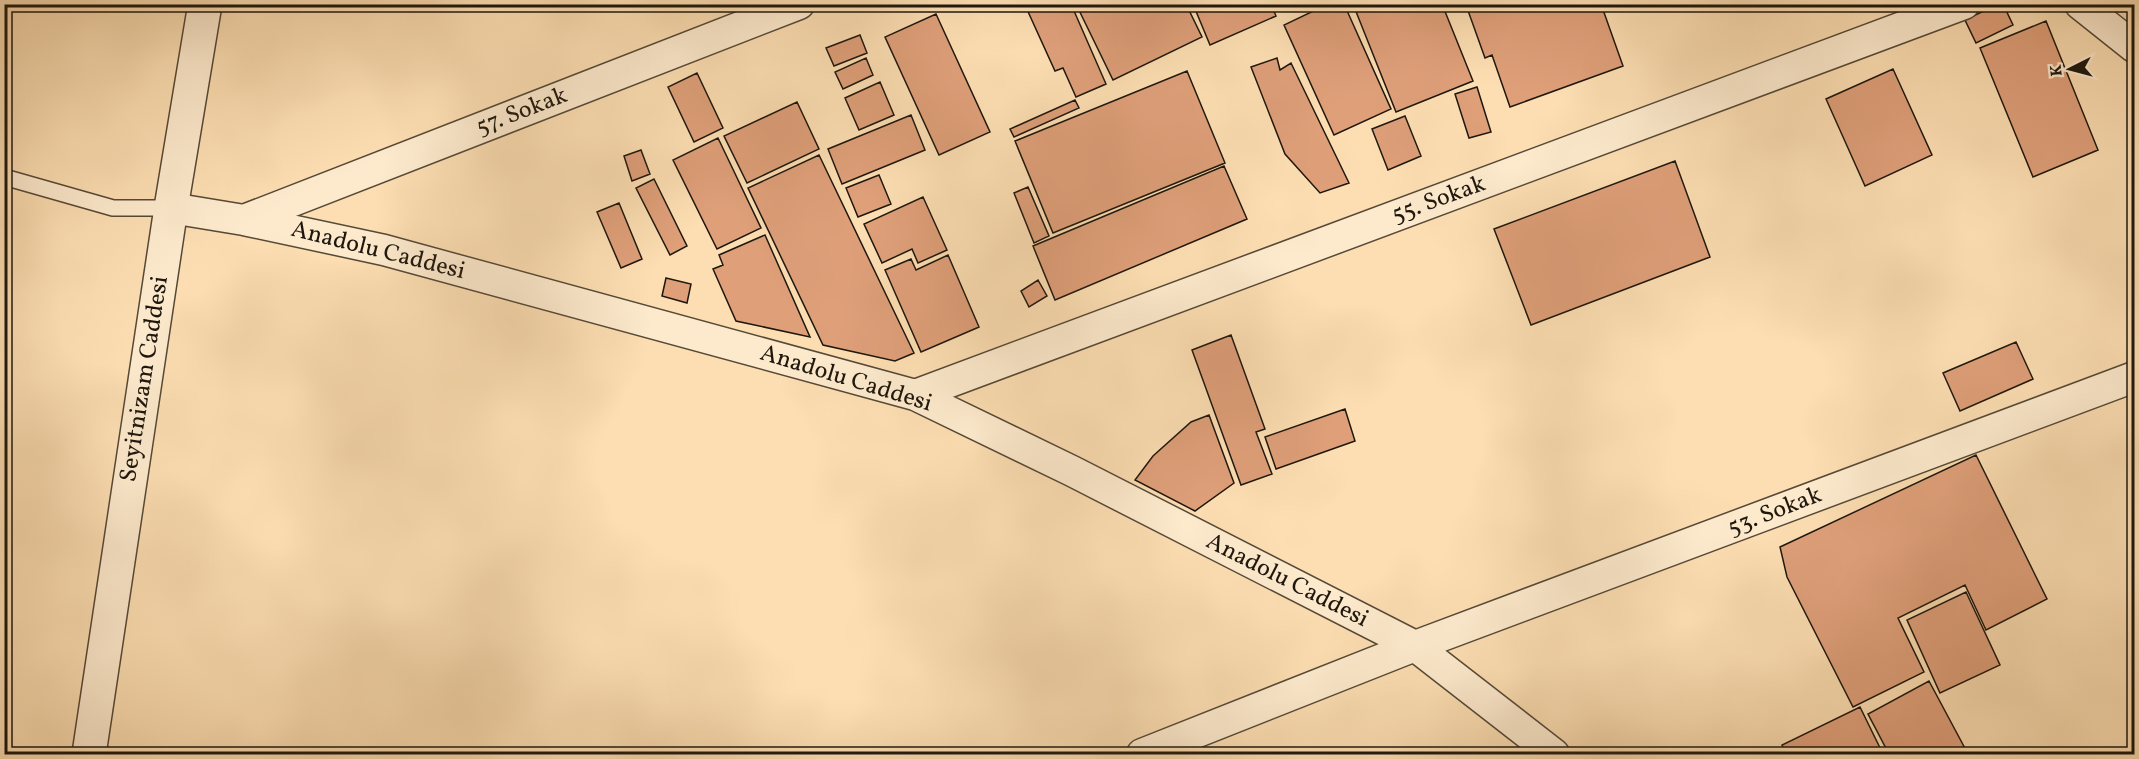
<svg xmlns="http://www.w3.org/2000/svg" width="2139" height="759" viewBox="0 0 2139 759" font-family="Vollkorn,serif">
  <style>
    .building { fill: #de9f79; stroke: #1e170e; stroke-width: 1.5 }
    .lines { fill: none; stroke-linecap: round; stroke-linejoin: round }
    .service-casing { stroke: #564937; stroke-width: 18 }
    .minor-casing { stroke: #564937; stroke-width: 33 }
    .tertiary-casing { stroke: #564937; stroke-width: 36 }
    .service { stroke: #fdeacd; stroke-width: 15 }
    .minor { stroke: #fdeacd; stroke-width: 30 }
    .tertiary { stroke: #fdeacd; stroke-width: 33 }
    .labels { text-anchor: middle; dominant-baseline: central; stroke-width: 6; stroke-linejoin: round; paint-order: stroke }
    .street-label { font-size: 24px; fill: #1e170e; stroke: #fdeacd }
  </style>
  <rect width="100%" height="100%" fill="#fcdeb2"/>
  <filter id="stains"><feTurbulence type="fractalNoise" baseFrequency=".00333" numOctaves="4"/><feColorMatrix values="0 0 0 0 .2 0 0 0 0 .09 0 0 0 0 .02 0 0 0 .5 -.17"/></filter>
  <radialGradient id="worn" r=".72"><stop offset=".6" stop-color="#630" stop-opacity="0"/><stop offset="1" stop-color="#630" stop-opacity=".3"/></radialGradient>
  <path class="building" d="M1071 4 1106 84 1076 97 1063 68 1055 71 1025 5Z
    M1076 4H1186L1202 37 1113 80Z
    M1193 4H1271L1276 16 1210 45Z
    M1328 4H1344L1391 109 1334 135 1284 25Z
    M1353 4H1442L1473 81 1396 112Z
    M1469 4H1601L1623 66 1510 107 1492 55 1485 58 1466 5Z
    M1998 4H2003L2013 25 1976 43 1965 20Z
    M936 14 990 132 939 155 885 37Z
    M2046 21 2098 150 2033 177 1980 48Z
    M860 35 867 53 834 66 826 48Z
    M866 58 873 75 843 89 835 72Z
    M1277 58 1280 70 1291 63 1349 183 1320 193 1285 154 1251 67Z
    M1893 69 1932 155 1865 186 1826 99Z
    M1187 71 1225 163 1053 233 1015 141Z
    M697 73 723 128 694 142 668 87Z
    M880 82 894 115 859 130 845 98Z
    M1477 87 1491 132 1469 138 1455 94Z
    M1075 100 1079 108 1014 137 1010 129Z
    M797 102 819 149 747 183 724 136Z
    M911 115 925 150 842 184 828 149Z
    M1405 116 1421 156 1388 170 1372 129Z
    M718 138 761 228 717 249 673 160Z
    M641 150 650 174 632 181 624 156Z
    M819 155 914 353 895 361 823 345 748 188Z
    M1675 161 1710 257 1531 325 1494 229Z
    M1224 166 1247 219 1055 300 1033 246Z
    M879 175 891 204 858 217 846 188Z
    M654 179 687 246 670 255 636 188Z
    M1028 187 1049 236 1034 243 1014 193Z
    M923 197 947 250 918 263 912 249 882 263 864 224Z
    M619 203 642 259 621 268 597 212Z
    M765 235 810 337 736 321 713 269 723 265 719 255Z
    M948 255 979 327 921 352 885 270 911 259 916 270Z
    M666 278 691 284 687 303 662 296Z
    M1038 280 1047 296 1029 307 1021 291Z
    M1231 335 1265 429 1256 432 1272 474 1241 485 1192 350Z
    M2016 342 2033 379 1960 411 1943 373Z
    M1345 409 1355 441 1276 469 1265 437Z
    M1209 415 1234 483 1195 511 1135 480 1153 456 1191 422Z
    M1976 455 2047 599 1986 630 1965 585 1898 618 1924 672 1853 707 1787 577 1780 547Z
    M1966 592 2000 665 1940 693 1907 620Z
    M1929 681 1968 754H1889L1868 714Z
    M1860 707 1883 754H1787L1782 745Z"/>
  <g class="lines">
    <defs>
      <path id="service" d="M4 177 113 208H171"/>
      <path id="minor" d="M2080 4 2134 47
        M171 208 244 220 384 250 915 395 1072 471 1415 646 1554 754
        M244 220 799 4
        M915 395 1964 4
        M1142 754 1415 646 2134 377"/>
      <path id="tertiary" d="M89 754 171 208 205 4"/>
    </defs>
    <use href="#service" class="service-casing"/>
    <use href="#minor" class="minor-casing"/>
    <use href="#tertiary" class="tertiary-casing"/>
    <use href="#service" class="service"/>
    <use href="#minor" class="minor"/>
    <use href="#tertiary" class="tertiary"/>
  </g>
  <g class="labels">
    <g class="street-label">
      <text transform="translate(522 112) rotate(-21)">57. Sokak</text>
      <text transform="translate(1439 200) rotate(-20)">55. Sokak</text>
      <text transform="translate(378 251) rotate(14)">Anadolu Caddesi</text>
      <text transform="translate(145 379) rotate(-81)">Seyitnizam Caddesi</text>
      <text transform="translate(846 379) rotate(17)">Anadolu Caddesi</text>
      <text transform="translate(1775 512) rotate(-21)">53. Sokak</text>
      <text transform="translate(1287 581) rotate(27)">Anadolu Caddesi</text>
    </g>
  </g>
  <rect width="2139" height="759" fill="none" stroke="#fcdeb2" stroke-width="24"/>
  <rect x="6" y="6" width="2127" height="747" fill="none" stroke="#1e170e" stroke-width="3"/>
  <rect x="12" y="12" width="2115" height="735" fill="none" stroke="#1e170e" stroke-width="1.5"/>
  <g transform="translate(2070 69) rotate(264)" stroke="#fdeacd" stroke-width="4.5" paint-order="stroke">
  <path d="M0-4.5L10 22L0 15L-10 22Z" fill="#1e170e"/>
  <text y="-9" font-size="16" font-weight="bold" text-anchor="middle" fill="#1e170e">K</text>
  </g>
  <rect width="100%" height="100%" filter="url(#stains)"/>
  <rect width="100%" height="100%" fill="url(#worn)"/>
</svg>
